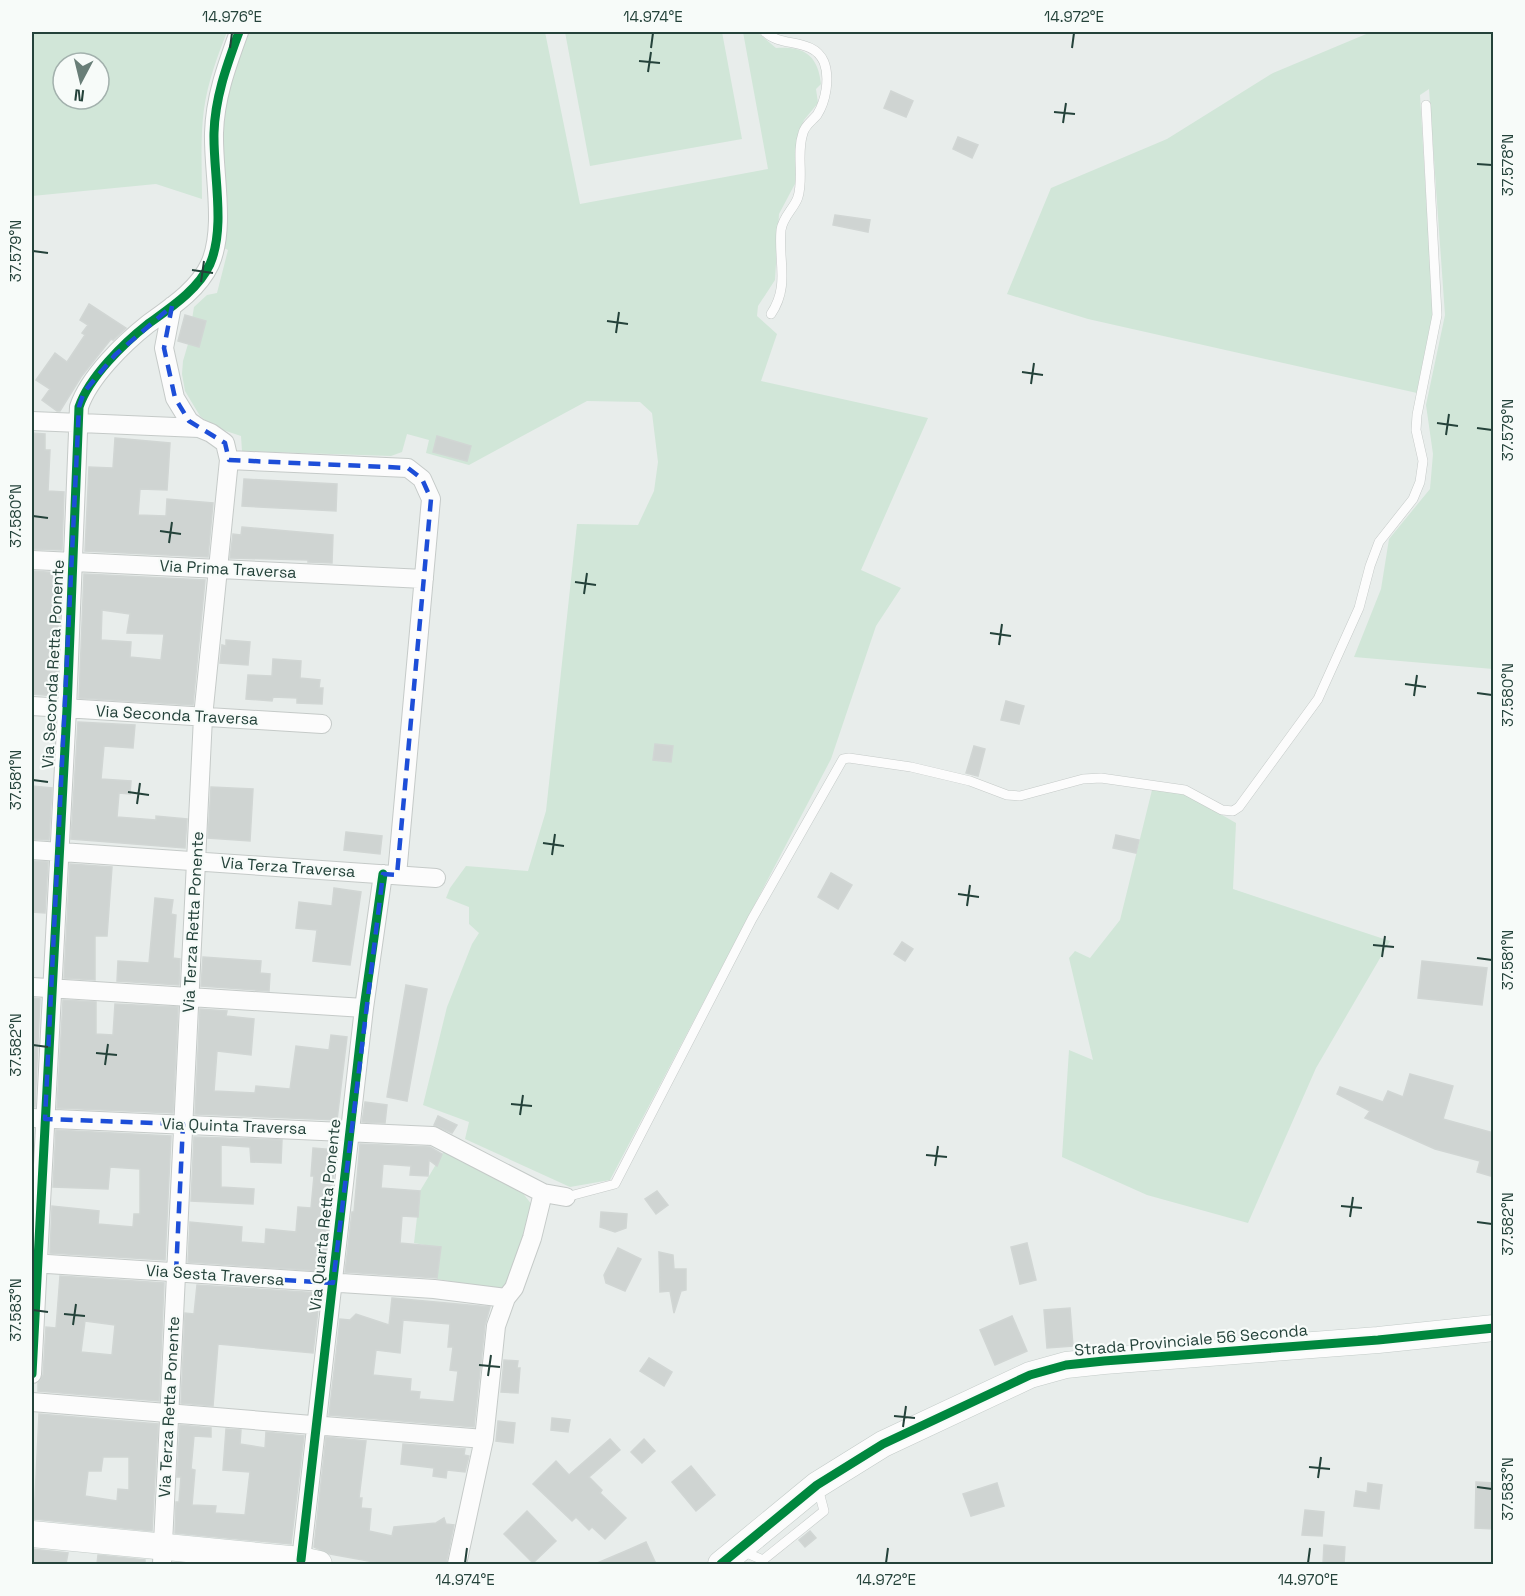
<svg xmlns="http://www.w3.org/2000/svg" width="1525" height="1596" viewBox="0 0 1525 1596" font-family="'Space Grotesk',sans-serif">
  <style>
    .green { fill: #d1e6d8; fill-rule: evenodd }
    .building { fill: #cfd4d2; stroke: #d1d6d4; stroke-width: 1.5; fill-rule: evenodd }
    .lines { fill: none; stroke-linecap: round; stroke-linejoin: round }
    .lane-casing { stroke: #c5cac8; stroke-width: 10 }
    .street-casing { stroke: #c5cac8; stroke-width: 20 }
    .secondary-casing { stroke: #c3cbc8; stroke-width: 27 }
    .lane { stroke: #fcfcfc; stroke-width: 9 }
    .street { stroke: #fcfcfc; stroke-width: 18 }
    .secondary { stroke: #fcfcfc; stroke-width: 26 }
    .cycleway-casing { stroke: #f7fbf9; stroke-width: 13 }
    .cycleway { stroke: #00873e; stroke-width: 9 }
    .marked { fill: none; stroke: #1d4ed8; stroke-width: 4.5; stroke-dasharray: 12 8; stroke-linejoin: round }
    .ticks { fill: none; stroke: #24423a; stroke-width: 2 }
    .labels { text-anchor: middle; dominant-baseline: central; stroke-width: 4.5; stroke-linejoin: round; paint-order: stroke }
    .street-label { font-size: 16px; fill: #24423a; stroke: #f7fbf9 }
    .neatline { fill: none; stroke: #24423a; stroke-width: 2 }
    .ticks-label { font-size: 15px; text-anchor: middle; fill: #24423a }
  </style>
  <rect width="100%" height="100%" fill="#e8edeb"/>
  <path class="green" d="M32 32H227C217 57 208 82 204 109 200 138 202 169 202 199L156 184 32 196ZM63 63H99V99H63Z
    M248 32H545L580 204 768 169 743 32H757L776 48C804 46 818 55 821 84L816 89 818 103 804 120 799 131 797 180 779 214 775 280 758 306 757 316 777 334 761 381 928 418 861 570 901 588 876 626 831 759 610 1180 570 1187 465 1139 469 1122 423 1105 447 1007 472 944 479 933 469 924V907L446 898 450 888 466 866 528 871 546 811 577 524 638 525 654 491 658 462 652 413 640 402 587 401 469 465 426 453 429 440 407 434 402 452 391 456 242 451 241 436 214 427 200 416 185 391 182 374 183 361 188 344 194 307 207 295 217 293 228 250 222 247C235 214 222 173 222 138 223 100 236 67 248 32Z
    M565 32H722L742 139 590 166Z
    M1371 32H1493V669L1354 657 1381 589 1389 539 1430 489 1433 454 1426 405 1445 315 1429 89 1420 95 1433 314 1417 393 1088 319 1007 294 1051 188 1167 139 1273 73Z
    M1152 790 1182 792 1236 823 1233 889 1390 941 1316 1068 1248 1223 1147 1195 1062 1157 1069 1050 1093 1060 1069 958 1075 951 1090 958 1120 920Z
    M444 1151 522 1192 532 1205 533 1212 509 1285 503 1290 437 1279 441 1248 414 1243 420 1191Z"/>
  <path class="building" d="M891 91 913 101 906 117 884 108Z
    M958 137 978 145 972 158 953 149Z
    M835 215 870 220 868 232 833 225Z
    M89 304 126 328 113 340 111 339 81 377 60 411H57L42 400 50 389 36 380 55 353 67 362 85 335 82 333 88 325 80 320Z
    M185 315 206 321 199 347 178 341Z
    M32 433 45 434V450H50L48 491 64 492 62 550 32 549Z
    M437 436 471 446 467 461 433 452Z
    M115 438 170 443 167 490 140 489 138 515 166 516 167 499 213 503 208 557 85 551 89 467 113 468Z
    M244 479 337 484 336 511 242 506Z
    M242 527 333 535 332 563 308 562V560L230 558 233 534 241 535Z
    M32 571 61 573 56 696 32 694Z
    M84 574 205 580 193 705 79 698ZM102 610 130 614 127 633 164 634 161 660 130 657 131 642 101 640Z
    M226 640 250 642 248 665 220 663 222 645 226 646Z
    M273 659 301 661 300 678 320 680 319 688H323L322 704 297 703V698L273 697 272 701 246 699 248 675 272 676Z
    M1006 701 1024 706 1019 724 1001 720Z
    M78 722 135 725 133 748 104 746 101 779 131 781 130 794 119 793 117 817 156 820V816L187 819 185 848 71 839Z
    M655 744 673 746 671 762 653 760Z
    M974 746 985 749 978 776 966 773Z
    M32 786 52 788 49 840 32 839Z
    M211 787 253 789 250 841 208 838Z
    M346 832 382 836 380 854 344 850Z
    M1116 835 1139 840 1136 853 1113 848Z
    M32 861 48 862 45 913 32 912Z
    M70 864 112 867 107 936H95V980L64 978Z
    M831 873 852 885 838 909 818 897Z
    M334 888 361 892 350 965 313 961 317 930 296 928 299 902 332 906Z
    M155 898 173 900 171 914 176 915 173 958 180 959 179 985 117 981 118 961 149 963Z
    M902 942 913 949 905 961 894 954Z
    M203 957 261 961 260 973 270 974 269 991 201 986Z
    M1422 961 1487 968 1482 1005 1418 998Z
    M406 985 427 989 407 1101 387 1097Z
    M32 998 40 999 35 1107H32Z
    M63 1000 96 1002V1034L113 1035 115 1004 178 1007 173 1113 57 1108Z
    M200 1009 227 1011 226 1016 254 1019 251 1055 217 1051 214 1091 255 1093 256 1086 290 1089 296 1046 329 1050 331 1035 347 1037 337 1120 195 1114Z
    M1410 1074 1453 1086 1443 1119 1494 1133V1177L1477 1172 1480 1161 1435 1149 1365 1118 1370 1111 1337 1094 1340 1087 1383 1102 1388 1091 1403 1097Z
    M365 1102 387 1105 385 1123 362 1122Z
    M438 1116 457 1125 452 1133 434 1125Z
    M56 1130 171 1136 165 1260 50 1253 52 1206 99 1211 98 1224 133 1227 134 1214H140V1169L110 1167 108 1189 53 1187Z
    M194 1137 282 1140 281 1163 251 1162 250 1147 221 1145V1187L254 1189 253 1204 191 1201Z
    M360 1144 430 1147 442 1154 437 1166 429 1160 428 1176 410 1175 411 1166 383 1164 381 1188 420 1191 418 1217 402 1216 400 1243 441 1247 437 1278 345 1272 352 1212H354Z
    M313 1148 336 1150 323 1271 188 1262 190 1222 242 1227 241 1242 265 1244 266 1229 296 1232 298 1207 311 1208 314 1176H311Z
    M657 1191 668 1205 656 1214 645 1199Z
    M601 1212 627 1214 626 1228 615 1232 600 1227Z
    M1027 1243 1036 1280 1020 1284 1011 1247Z
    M618 1248 641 1259 625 1291 606 1283 604 1275Z
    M659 1252 673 1255 674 1269H686V1290L681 1291 674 1313 670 1291 660 1292Z
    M60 1276 164 1283 159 1401 38 1391V1383L43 1375 46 1327 56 1328ZM85 1321 115 1325 112 1355 81 1352Z
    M197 1285 320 1293 313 1353 218 1344 213 1406 181 1403 185 1313 194 1314Z
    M392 1298 490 1307 485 1325 474 1427 329 1415 340 1319 350 1320 356 1314 389 1325ZM403 1320 450 1324 448 1347H453L450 1370 458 1371 454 1402 419 1399 420 1392 410 1391 411 1379 373 1375 376 1350 400 1353Z
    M1070 1308 1073 1346 1047 1348 1044 1310Z
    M1012 1316 1027 1351 995 1365 980 1330Z
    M649 1358 672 1372 664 1386 640 1371Z
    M504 1360 518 1361 517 1368H520L518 1393 501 1392Z
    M39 1414 158 1424 152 1531 34 1519ZM103 1457H129V1490L118 1489 117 1501 85 1496 88 1471H101Z
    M552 1418 570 1420 568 1432 551 1430Z
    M498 1421 515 1423 513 1443 496 1441Z
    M180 1425 211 1428V1437L194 1436 191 1469 195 1470 192 1505 216 1506 215 1513 245 1515 250 1472 223 1470 226 1429 241 1430 240 1444 265 1448 266 1432 304 1436 291 1544 175 1533 176 1502H179L181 1477H177Z
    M326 1437 366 1441 359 1498H362L361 1508 371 1509 369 1531 392 1536 394 1527 436 1523 444 1518 446 1524 454 1525 446 1564H385L330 1554 314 1547Z
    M610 1439 620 1450 589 1477 602 1490 600 1493 626 1518 605 1539 592 1527 589 1530 576 1517 572 1521 533 1484 556 1461 569 1475Z
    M644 1439 655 1451 642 1463 631 1452Z
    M403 1444 465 1449 464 1455 469 1456 465 1472 447 1470 446 1478 433 1476 434 1468 401 1464Z
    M691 1466 715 1495 696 1511 672 1482Z
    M1476 1482 1494 1483V1529L1475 1528Z
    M997 1483 1004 1506 971 1516 963 1494Z
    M1368 1483 1382 1485 1379 1509 1354 1506 1356 1491 1367 1493Z
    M1305 1510 1324 1512 1322 1536 1302 1535Z
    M527 1511 556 1541 533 1563 504 1534Z
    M810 1531 816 1538 805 1547 799 1540Z
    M646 1542 656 1564H595L628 1550Z
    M1324 1545 1345 1547 1344 1564H1323Z
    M32 1549 68 1553 66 1564H32Z
    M98 1555 145 1560V1564H97Z"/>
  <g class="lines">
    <defs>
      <path id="lane" d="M765 32C781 48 813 37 824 62 830 78 826 101 817 115 812 121 805 125 803 133 796 153 804 177 798 197 794 209 783 216 781 230 778 261 790 286 771 314
        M566 1197 615 1184 752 919 843 759 849 758 911 767 970 781 1007 795 1020 796 1083 779 1101 778 1185 790 1222 810 1233 811 1239 807 1318 699 1359 608 1370 566 1379 542 1413 499 1420 482 1423 461 1416 430 1417 415 1437 315 1426 105
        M740 1550 763 1560 824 1511 818 1488"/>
      <path id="street" d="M32 421 199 428
        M229 460 408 468 422 479 431 499 397 875
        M32 560 424 579
        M32 706 322 724
        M32 850 436 878
        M32 987 364 1008
        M32 1118 433 1136 543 1193 566 1197
        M32 1263 434 1289 506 1298
        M32 1374 67 709 79 407C89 377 124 343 148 324 170 308 198 290 210 264 226 227 213 173 214 133 215 97 227 65 239 32
        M32 1402 484 1439
        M301 1560 364 1008 383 874
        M162 1564 203 717 229 460 225 443 211 433 199 428 189 421 175 398 164 348 172 306
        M457 1564 484 1439 496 1326 506 1298 514 1288 532 1238 543 1193"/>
      <path id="secondary" d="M32 1534 301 1560 319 1564
        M721 1564 817 1485 883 1444 1030 1375 1066 1365 1104 1361 1378 1340 1494 1328"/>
    </defs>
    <use href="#lane" class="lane-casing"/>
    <use href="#street" class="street-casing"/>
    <use href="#secondary" class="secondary-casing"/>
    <use href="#lane" class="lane"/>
    <use href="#street" class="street"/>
    <use href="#secondary" class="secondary"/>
    <defs>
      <path id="cycleway" d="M32 1374 67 709 79 407C89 377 124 343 148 324 170 308 198 290 210 264 226 227 213 173 214 133 215 97 227 65 239 32
        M301 1560 364 1008 383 874
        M721 1564 817 1485 883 1444 1030 1375 1066 1365 1104 1361 1378 1340 1494 1328"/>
    </defs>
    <use href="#cycleway" class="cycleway-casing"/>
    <use href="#cycleway" class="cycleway"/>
  </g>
  <path class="marked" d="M172 306 164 348 175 398 189 421 225 443 229 460 408 468 422 479 431 499 397 875 383 874 333 1283 176 1273 183 1124 45 1119 79 407 84 392 115 355Z"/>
  <path class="ticks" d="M230 48 232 33M651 48 653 33M1072 48 1074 33M639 61 660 63M648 72 651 52M1054 112 1075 114M1063 123 1066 103M1477 164 1492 165M33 251 48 253M192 270 213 273M201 282 204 261M607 321 628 324M616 333 619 312M1022 372 1043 375M1031 384 1034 363M1437 423 1458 426M1477 428 1492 430M1446 435 1449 414M33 516 48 518M160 531 181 534M169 543 172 522M575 582 596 585M584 594 587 573M990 633 1011 636M999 645 1002 624M1405 684 1426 687M1477 693 1492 695M1414 696 1417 675M33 780 48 782M128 792 149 795M137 804 140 783M543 843 564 846M552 855 555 834M958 894 979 897M967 906 970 885M1373 945 1394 947M1382 957 1385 936M1477 958 1492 960M33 1045 48 1047M96 1053 117 1055M105 1065 108 1044M511 1104 532 1106M520 1115 523 1095M926 1155 947 1157M935 1166 938 1146M1341 1206 1362 1208M1350 1217 1353 1197M1477 1222 1492 1224M33 1310 48 1312M64 1314 85 1316M73 1325 76 1304M479 1365 500 1367M488 1376 491 1355M894 1416 915 1418M903 1427 906 1406M1309 1467 1330 1469M1318 1478 1321 1457M1477 1487 1492 1489M465 1563 467 1548M886 1563 888 1548M1308 1563 1310 1548"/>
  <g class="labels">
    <g class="street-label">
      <text transform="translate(228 569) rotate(3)">Via Prima Traversa</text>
      <text transform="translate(53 664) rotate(-87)">Via Seconda Retta Ponente</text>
      <text transform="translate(177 715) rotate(3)">Via Seconda Traversa</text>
      <text transform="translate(288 867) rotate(4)">Via Terza Traversa</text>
      <text transform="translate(193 922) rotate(-87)">Via Terza Retta Ponente</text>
      <text transform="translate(234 1126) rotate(2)">Via Quinta Traversa</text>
      <text transform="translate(325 1215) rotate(-84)">Via Quarta Retta Ponente</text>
      <text transform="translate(215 1275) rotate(4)">Via Sesta Traversa</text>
      <text transform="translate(1191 1340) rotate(-5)">Strada Provinciale 56 Seconda</text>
      <text transform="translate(169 1407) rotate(-87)">Via Terza Retta Ponente</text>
    </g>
  </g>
  <rect width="1525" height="1596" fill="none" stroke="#f7fbf9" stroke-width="66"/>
  <g transform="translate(81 81) rotate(187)"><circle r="28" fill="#f7fbf9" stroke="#a3b1ad" stroke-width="1.5"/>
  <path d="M0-4.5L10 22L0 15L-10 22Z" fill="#697e78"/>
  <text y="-9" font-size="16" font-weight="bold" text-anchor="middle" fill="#24423a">N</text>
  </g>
  <rect x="33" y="33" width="1459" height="1530" class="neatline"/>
  <g class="ticks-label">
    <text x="232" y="22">14.976°E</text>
    <text x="653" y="22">14.974°E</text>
    <text x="1074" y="22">14.972°E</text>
    <text transform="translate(1508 165) rotate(-90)" y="5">37.578°N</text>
    <text transform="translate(16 251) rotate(-90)" y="5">37.579°N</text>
    <text transform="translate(1508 430) rotate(-90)" y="5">37.579°N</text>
    <text transform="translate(16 516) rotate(-90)" y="5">37.580°N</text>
    <text transform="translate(1508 695) rotate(-90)" y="5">37.580°N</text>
    <text transform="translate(16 780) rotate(-90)" y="5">37.581°N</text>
    <text transform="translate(1508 960) rotate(-90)" y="5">37.581°N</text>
    <text transform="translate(16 1045) rotate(-90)" y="5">37.582°N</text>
    <text transform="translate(1508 1224) rotate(-90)" y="5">37.582°N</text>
    <text transform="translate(16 1310) rotate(-90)" y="5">37.583°N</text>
    <text transform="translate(1508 1489) rotate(-90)" y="5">37.583°N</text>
    <text x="465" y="1585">14.974°E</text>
    <text x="886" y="1585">14.972°E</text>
    <text x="1308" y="1585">14.970°E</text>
  </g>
</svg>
